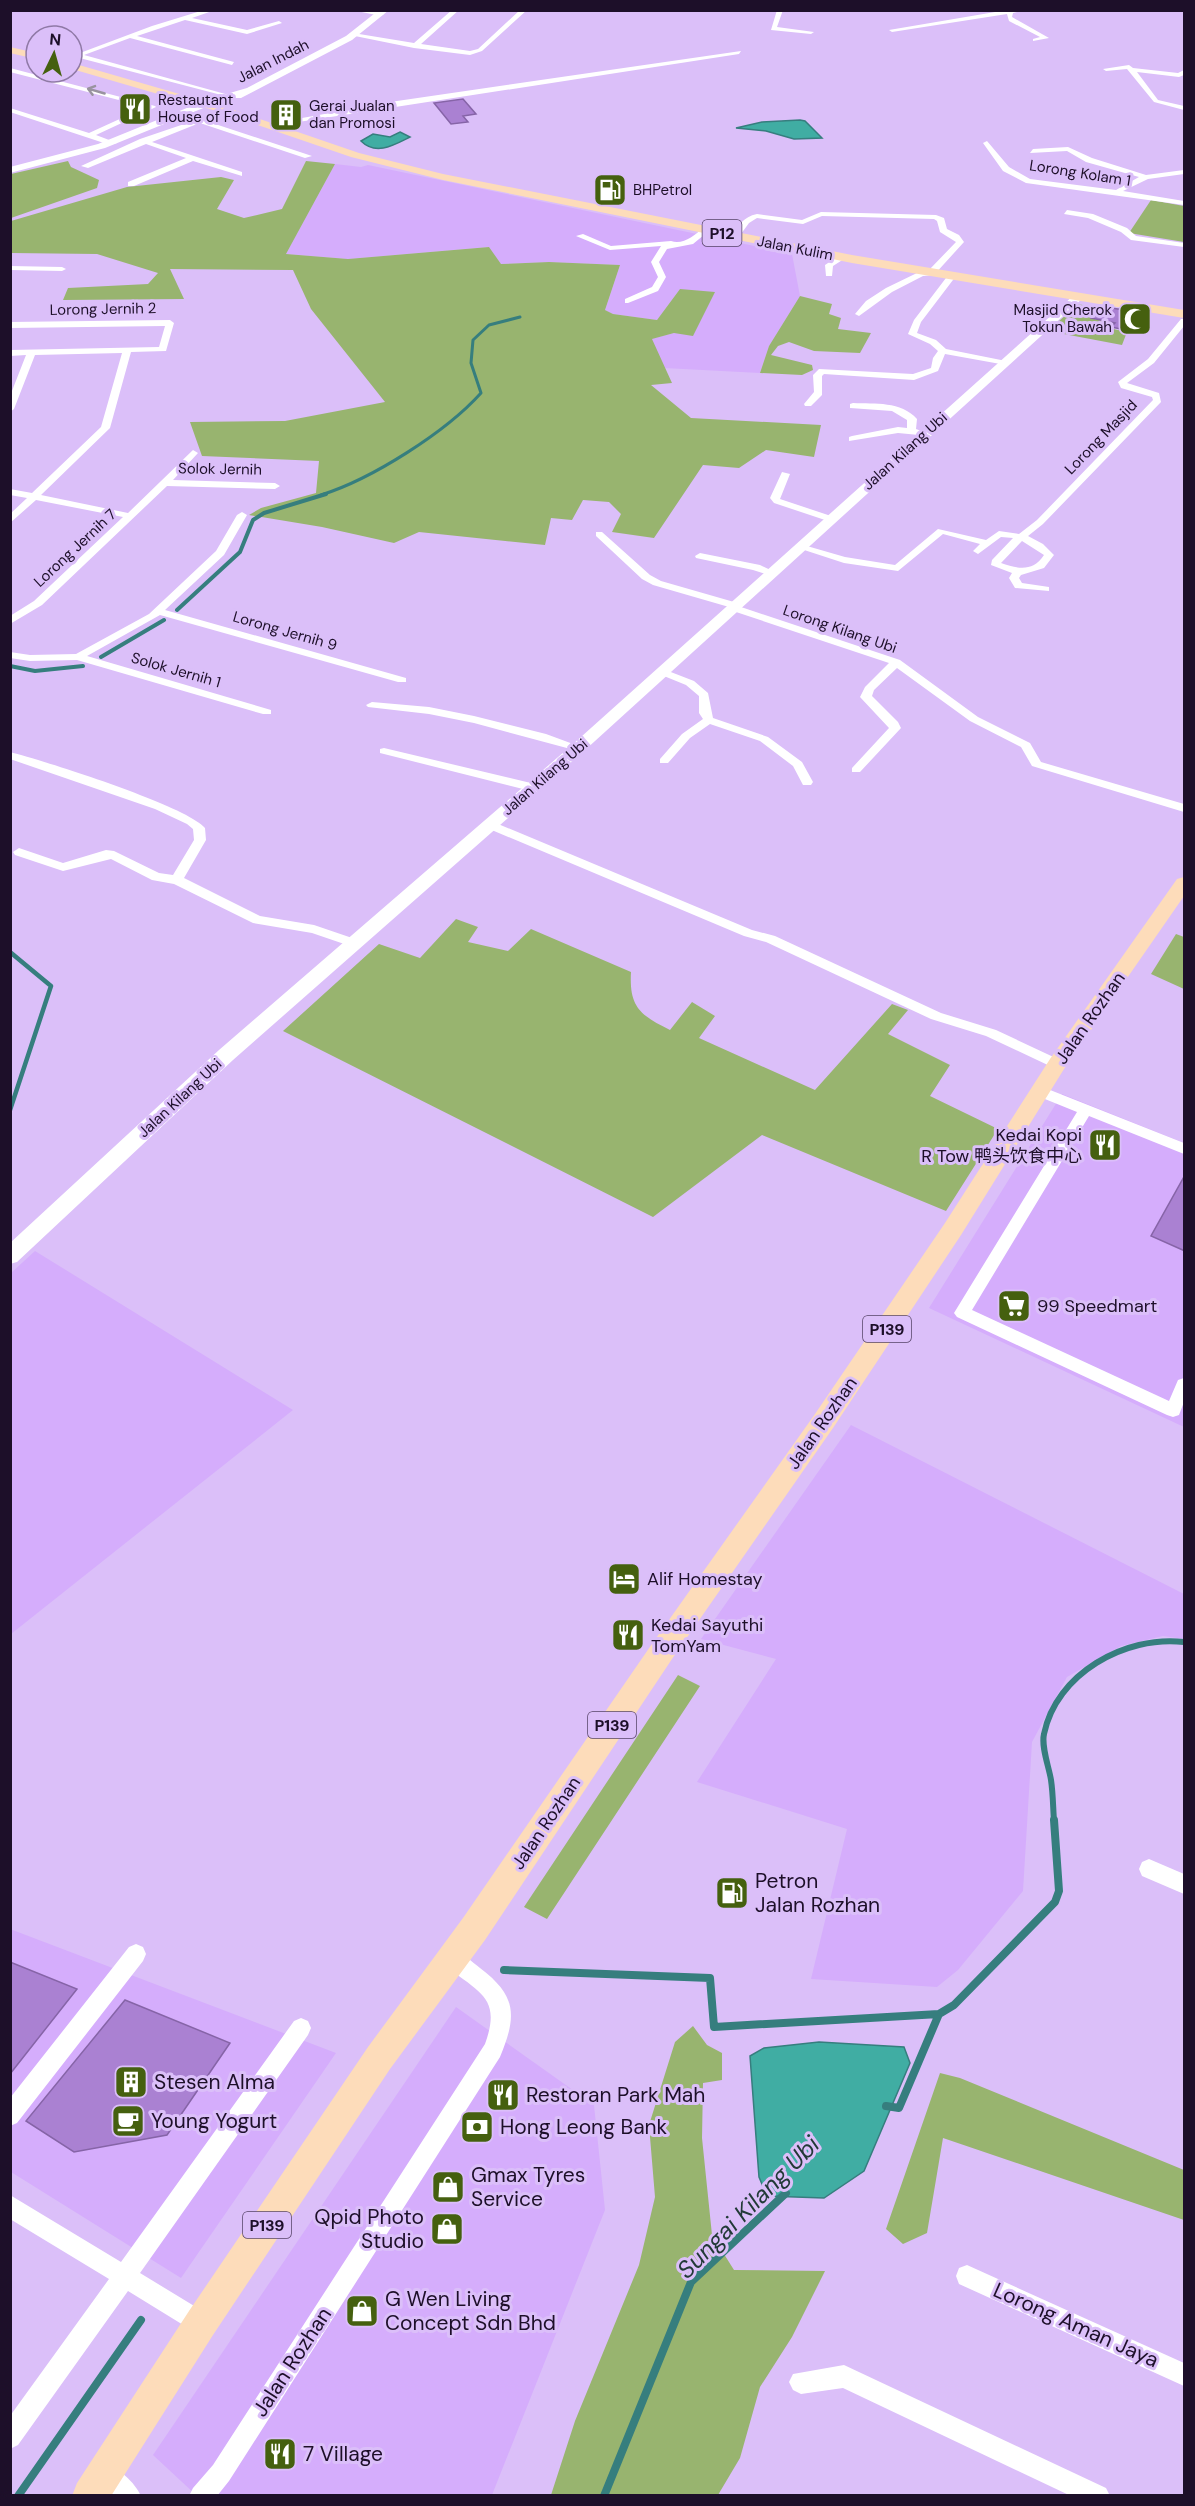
<svg xmlns="http://www.w3.org/2000/svg" width="1195" height="2506" viewBox="0 0 1195 2506" font-family="'DM Sans','Noto Sans SC',sans-serif">
  <style>
    .built { fill: #d5adfc }
    .green { fill: #98b46f }
    .water { fill: #40ada3; stroke: #367e7e; stroke-width: 1.5 }
    .lines { fill: none; stroke-linecap: round; stroke-linejoin: round }
    .stream-far4 { stroke: #367e7e; stroke-width: 3 }
    .stream-far3 { stroke: #367e7e; stroke-width: 4 }
    .stream-far2 { stroke: #367e7e; stroke-width: 4.5 }
    .stream-far1 { stroke: #367e7e; stroke-width: 6 }
    .stream { stroke: #367e7e; stroke-width: 8 }
    .building { fill: #aa81d2; stroke: #8664a7; stroke-width: 1.5 }
    .street { fill: #fff; fill-rule: evenodd }
    .secondary { fill: #fff; fill-rule: evenodd }
    .primary { fill: #fddcba; fill-rule: evenodd }
    .oneway { stroke: #99939f }
    .labels { text-anchor: middle; dominant-baseline: central; stroke-width: 6; stroke-linejoin: round; paint-order: stroke }
    .far-street-label { font-size: 15px; fill: #1d0f29; stroke: #dbbff9 }
    .far-poi-label { font-size: 15px; fill: #1d0f29; stroke: #dbbff9; text-anchor: start }
    .shield { fill: #dbbff9; stroke: #564467; stroke-width: 1.5 }
    .shield-label { font-size: 16px; font-weight: bold; fill: #1d0f29 }
    .street-label { font-size: 18px; fill: #1d0f29; stroke: #dbbff9 }
    .poi-label { font-size: 18px; fill: #1d0f29; stroke: #dbbff9; text-anchor: start }
    .near-poi-label { font-size: 21px; fill: #1d0f29; stroke: #dbbff9; text-anchor: start }
    .near-street-label { font-size: 21px; fill: #1d0f29; stroke: #dbbff9 }
    .near-water-label { font-size: 24px; font-style: italic; fill: #223a37; stroke: #dbbff9 }
  </style>
  <rect width="100%" height="100%" fill="#dbbff9"/>
  <path class="built" d="M335 164 361 167 368 165 792 254 800 296 769 346 760 373 664 368 651 339 674 333 680 289 657 320 613 314 605 310 620 265 549 262 501 264 488 247 348 259 286 254Z
    M1062 1094 1184 1143V1427L929 1308Z
    M35 1251 293 1410 11 1634V1273Z
    M851 1425 1184 1594V1639L1163 1636 1121 1646 1067 1677 1032 1742 1023 1891 958 1970 937 1987 811 1979 847 1829 697 1782 776 1659 701 1639Z
    M10 1929 336 2053 181 2278 11 2172Z
    M456 2007 594 2105 605 2210 492 2495H196L153 2455Z"/>
  <path class="green" d="M68 161 71 167 99 180 97 188 11 218V174Z
    M306 161 335 164 286 254 348 259 489 247 501 264 549 262 620 265 605 310 613 314 657 320 680 289 715 292 693 336 674 333 652 339 672 383 651 385 691 418 821 425 814 457 766 450 739 468 703 465 654 538 612 532 621 514 609 502 583 500 572 520 551 518 545 545 419 532 394 543 322 527 249 515 261 508 316 493 319 461 202 456 190 422 285 421 385 402 311 309 293 270 170 269 184 299 63 300 68 288 148 284 158 273 97 254 11 253V221L127 187 221 177 234 180 217 209 244 218 282 209Z
    M1151 200 1184 206V242L1129 233Z
    M800 296 832 304 829 314 841 318 838 329 871 333 860 353 814 351 789 342 778 346 771 355 812 365 813 370 802 375 760 373 769 346Z
    M1078 304 1096 308 1090 318 1111 323 1109 328 1127 332 1122 345 1048 331Z
    M456 919 478 927 468 942 508 951 531 929 631 972C629 1007 640 1015 670 1030L692 1002 715 1016 699 1038 815 1090 892 1004 908 1010 888 1034 950 1065 930 1096 998 1129 946 1211 762 1135 653 1217 283 1031 379 944 420 958Z
    M1176 934 1184 937V989L1151 974Z
    M678 1675 700 1686 547 1919 524 1907Z
    M693 2026 707 2045 722 2053V2080L703 2083 702 2138 712 2235 734 2270 825 2271 792 2337 760 2387 740 2458 718 2495H551L575 2421 639 2265 655 2197 649 2125 675 2042Z
    M940 2073 960 2078 1184 2170V2220L943 2138 927 2233 903 2244 886 2229Z"/>
  <path class="water" d="M800 120 805 121 822 138 794 139 766 131 736 128 762 122Z
    M400 132 410 137C394 145 376 156 361 141L373 134 390 137Z
    M819 2042 904 2047 910 2063 864 2171 824 2198 767 2196 759 2177 750 2056 764 2048Z"/>
  <g class="lines">
    <path class="stream-far4" d="M321 495C372 479 446 432 481 393L471 363 473 340 489 325 520 317"/>
    <path class="stream-far3" d="M177 610 240 552 253 520 264 513 326 494
      M101 657 164 620
      M10 666 35 671 83 666"/>
    <path class="stream-far2" d="M10 952 51 986 10 1110"/>
    <path class="stream-far1" d="M1054 1821C1053 1807 1053 1793 1051 1780 1049 1767 1041 1747 1044 1734 1056 1674 1125 1635 1184 1642"/>
    <path class="stream" d="M504 1970 710 1978 714 2027 939 2014 954 2005 1055 1902 1059 1891 1054 1820
      M886 2106 899 2108 939 2014
      M18 2496 141 2320
      M604 2496 691 2282 786 2193"/>
  </g>
  <path class="building" d="M463 99 476 114 463 116 468 122 451 124 434 103Z
    M1099 306 1124 310 1147 315 1136 332 1111 327 1115 323 1091 318Z
    M1185 1175V1251L1151 1236Z
    M10 1962 77 1989 10 2074Z
    M125 2000 230 2043 167 2135 74 2152 26 2121Z"/>
  <g class="lines">
    <path class="street" d="M204 10H215L192 18 247 30 279 21 282 23 247 34 185 20 137 36 234 62 232 65 130 38 84 55 229 95V97L72 56 152 26Z
      M352 10H370L384 14 381 16Z
      M452 10H459L421 44 470 51 478 49 520 10H527L482 51 470 55 414 48 350 35 353 33 414 43Z
      M777 10H783L777 27 814 32 811 34 771 30Z
      M1007 10H1025L1013 13 1012 17 1049 38 1033 41V39L1040 37 1009 21 1007 14 892 32 889 30Z
      M741 51 739 54 266 127 263 125 397 101Z
      M1129 65 1133 68 1178 73 1184 70V75L1179 77 1137 72 1158 100 1184 106V110L1154 102 1127 69 1106 71 1103 69Z
      M10 68 155 106 156 107 96 135 117 143 110 145 10 112V108L89 133 146 107 10 72Z
      M196 120 206 121 312 156 305 158 203 124H197L152 142 242 172V176L193 161 134 186H128V182L186 158 146 144 88 168 81 166 140 139Z
      M987 141 1009 167 1030 179 1116 190 1139 177 1086 162 1067 151 1030 153 1033 149 1068 147 1092 158 1146 175 1184 170V174L1148 179 1123 191 1184 201V205L1026 183 1003 171 983 143Z
      M1067 210 1093 214 1127 228 1136 236 1184 243V247L1131 240 1121 232 1088 218 1064 214Z
      M821 212 936 215 944 218 947 229 959 235 964 242 934 275 923 276 892 292 859 316 855 314 866 301 886 288 917 273 929 270 956 242 940 232 937 221 934 219 822 216 803 224 757 218 749 223 738 238 731 236C739 225 743 217 757 214L802 220Z
      M703 228 710 230 693 244 667 249 659 262 666 277 658 291 628 303H625V299L652 287 658 277 651 262 661 246 610 250 576 236 583 234 611 246 671 241C683 245 694 236 703 228Z
      M840 255 847 257 833 266 832 276H826L825 265Z
      M10 266 62 267 66 269 62 271 10 270Z
      M949 274 956 276 921 322 917 333 936 340 946 349 1006 361V365L945 354 938 371 914 380 824 374 822 376V395L811 406H805L804 404 814 392 813 375 819 369 913 374 931 368 933 358 938 351 930 344 908 334 914 320Z
      M1181 319H1184V326L1154 363 1127 383 1159 393 1161 402 1043 524 1028 536 1043 544 1054 555 1044 568 1021 575 1019 578 1022 583 1049 587V591L1015 588 1009 578 1012 573 991 565 992 560 1013 538 1001 537 978 554 973 551 980 544 943 534 898 571 844 563 795 547 800 544 845 557 895 565 938 529 986 540 999 531 1019 534 1037 520 1153 400 1152 397 1121 388 1118 382 1148 359ZM1022 541 1044 555C1033 572 1018 569 1001 563Z
      M170 320 174 323 166 351 131 352 110 428 41 495 128 513 193 450 198 453 173 480 275 483 280 486 275 489 167 486 42 605 10 624V616L34 601 123 517 36 500 10 523V514L27 498 10 495V489L32 493 101 427 122 353 35 355 14 409 10 412V396L26 355 10 356V350L159 347 165 326 10 328V322Z
      M853 403C875 404 901 401 917 419L916 429 924 432 919 435 898 433 849 441V437L852 436 898 427 907 428V420L892 411 850 408V404Z
      M782 472 790 474 780 499 834 517V521H828L774 503 770 498Z
      M242 512 247 515 224 555 165 610 406 678V682H398L160 615 87 656 271 710V714H263L77 660 30 661 10 658V652L30 655 76 654 149 614 216 551 237 515Z
      M596 532H602L650 575 661 581 741 604V607L900 660 978 717 1030 743 1041 762 1184 804V812L1032 766 1021 747 970 721 897 668 874 690 872 696 898 722 901 728 860 772H852V768L889 728 860 697 865 687 889 663 730 610 729 607 653 585 642 579 596 536Z
      M700 553 760 565 777 573 772 576 753 570 696 558 695 556Z
      M663 669 694 681 708 693 713 718 768 737 802 762 813 782 811 785H803L793 766 760 741 710 724 690 738 668 763H660V759L682 734 703 719 699 713V696L686 685 659 674V670Z
      M372 702 429 707 474 716 546 734 584 748 578 751 474 723 429 714 368 707 366 705Z
      M384 748 535 784 537 787 531 791 380 753V749Z
      M10 752C45 761 187 806 205 828L206 840 184 878 260 916 314 925 358 940 359 943 353 947 312 933 253 923 174 884 152 880 111 859 63 871 15 855 13 852 19 848 63 863 106 850 114 851 159 873 173 875 194 840 193 829 187 824 155 809 10 759Z
      M491 821 752 930 775 936 941 1013 996 1030 1062 1061 1064 1064 1062 1067H1052L986 1036 931 1019 766 942 744 936 487 828 485 825Z
      M1040 1086 1184 1143V1154L1089 1116 972 1310 1169 1401 1178 1380 1184 1378V1402L1179 1415 1173 1417 1167 1415 957 1317 954 1313 1077 1112 1035 1095 1033 1091Z
      M1149 1859 1184 1874V1894L1142 1876 1139 1869 1142 1862Z
      M136 1944 143 1947 146 1954 143 1961 17 2123 10 2126V2098L129 1947Z
      M453 1949C463 1953 471 1961 480 1968 517 1996 517 2016 500 2057L229 2481 217 2496H189L193 2488 213 2465 485 2044C502 1997 479 1993 446 1966L443 1959 446 1952Z
      M301 2018 308 2021 311 2028 308 2035 140 2273 209 2315 212 2323 209 2331 201 2334 193 2331 128 2291 18 2445 10 2449V2416L109 2279 10 2219V2195L121 2262 294 2021Z
      M967 2265 1184 2363V2386L959 2284 956 2276 959 2268Z
      M844 2365 1106 2488 1110 2496H1071L843 2388 801 2394 793 2390 789 2382 793 2374Z
      M104 2462C118 2468 135 2482 141 2496H110L96 2482 92 2474 96 2466Z"/>
    <path class="secondary" d="M379 10H389L352 40 241 98H228L105 148 10 173V167L98 144 209 99 247 88 346 36Z
      M1074 295 1084 297 584 751 233 1060 17 1262 10 1264V1243L219 1050 572 745Z"/>
    <path class="primary" d="M10 47 36 53V59L10 53Z
      M72 63 228 108 359 153 443 174 852 255 1184 310V318L852 263 443 180 351 157 220 112 72 69Z
      M1184 877V896L1064 1069 961 1235 833 1428 672 1659 485 1940 390 2069 213 2335 111 2496H72L77 2483 189 2311 368 2047 463 1918 654 1641 815 1414 945 1223 1050 1059 1177 879Z"/>
  </g>
  <defs><path id="oneway-shaft" d="M-6 0H5M1.5-3L5.5 0L1.5 3" fill="none" stroke-width="1.6" stroke-linecap="round" stroke-linejoin="round" transform="scale(1.5)"/></defs>
  <use class="oneway" href="#oneway-shaft" transform="translate(96 91) rotate(-164)"/>
  <defs>
    <symbol id="restaurant-square" viewBox="-11 -11 22 22"><rect x="-9" y="-9" width="18" height="18" rx="4" fill="#45600f" stroke="#dbbff9"/><path d="M-5-6h1v4h1v-4h1v4h1v-4h1v5L-1.5 .5V6h-2V.5L-5-1ZM5-6V6H3V1.5H1.5Q1.5-4 5-6Z" fill="#fff"/></symbol>
    <symbol id="building-square" viewBox="-11 -11 22 22"><rect x="-9" y="-9" width="18" height="18" rx="4" fill="#45600f" stroke="#dbbff9"/><path d="M-4-6H4V6H1V3H-1V6H-4ZM-2.5-4.3h1.7v1.8h-1.7ZM.8-4.3h1.7v1.8H.8ZM-2.5-1h1.7V.8h-1.7ZM.8-1h1.7V.8H.8Z" fill="#fff"/></symbol>
    <symbol id="fuel-square" viewBox="-11 -11 22 22"><rect x="-9" y="-9" width="18" height="18" rx="4" fill="#45600f" stroke="#dbbff9"/><path d="M-5.5-6h7V0h2V4h1.3V-2.5L3-4.5l.8-.8L6-3V5H2.5V1h-1V6h-7ZM-4.2-4.7v3.2H.2V-4.7Z" fill="#fff"/></symbol>
    <symbol id="mosque-square" viewBox="-11 -11 22 22"><rect x="-9" y="-9" width="18" height="18" rx="4" fill="#45600f" stroke="#dbbff9"/><path d="M3.5-4.9A6 6 0 1 0 3.5 4.9A5 5 0 1 1 3.5-4.9Z" fill="#fff"/></symbol>
    <symbol id="supermarket-square" viewBox="-11 -11 22 22"><rect x="-9" y="-9" width="18" height="18" rx="4" fill="#45600f" stroke="#dbbff9"/><path d="M-6-5.5h2.5l.6 2H6L4.5 2H-2.5L-4.4-4H-6ZM-1.5 3.2a1.3 1.3 0 1 0 .1 0ZM3 3.2a1.3 1.3 0 1 0 .1 0Z" fill="#fff"/></symbol>
    <symbol id="hotel-square" viewBox="-11 -11 22 22"><rect x="-9" y="-9" width="18" height="18" rx="4" fill="#45600f" stroke="#dbbff9"/><path d="M-6-4.5h1.5V1H6V5H4.5V3h-9V5H-6ZM-4 0a1.8 1.8 0 1 1 3.6 0ZM.5 0V-2.5h3Q6-2.5 6 0Z" fill="#fff"/></symbol>
    <symbol id="cafe-square" viewBox="-11 -11 22 22"><rect x="-9" y="-9" width="18" height="18" rx="4" fill="#45600f" stroke="#dbbff9"/><path d="M-5.5-4.5H6V0H3Q3 3.5 0 3.5H-2.5Q-5.5 3.5-5.5 0ZM3-3.2v2h1.7v-2ZM-6 4.5H4V6H-6Z" fill="#fff"/></symbol>
    <symbol id="bank-square" viewBox="-11 -11 22 22"><rect x="-9" y="-9" width="18" height="18" rx="4" fill="#45600f" stroke="#dbbff9"/><path d="M-6-4H6V4H-6ZM0-2.3a2.3 2.3 0 1 0 0 4.6a2.3 2.3 0 1 0 0-4.6Z" fill="#fff"/></symbol>
    <symbol id="shop-square" viewBox="-11 -11 22 22"><rect x="-9" y="-9" width="18" height="18" rx="4" fill="#45600f" stroke="#dbbff9"/><path d="M-5-2.5h2.3a2.7 3.5 0 0 1 5.4 0H5L5.5 6h-11ZM-1.5-2.5h3a1.5 2.3 0 0 0-3 0Z" fill="#fff"/></symbol>
  </defs>
  <g fill-rule="evenodd">
    <use href="#restaurant-square" x="116" y="90" width="38" height="38"/>
    <use href="#building-square" x="267" y="96" width="38" height="38"/>
    <use href="#fuel-square" x="591" y="171" width="38" height="38"/>
    <use href="#mosque-square" x="1116" y="300" width="38" height="38"/>
    <use href="#restaurant-square" x="1086" y="1126" width="38" height="38"/>
    <use href="#supermarket-square" x="995" y="1287" width="38" height="38"/>
    <use href="#hotel-square" x="605" y="1560" width="38" height="38"/>
    <use href="#restaurant-square" x="609" y="1616" width="38" height="38"/>
    <use href="#fuel-square" x="713" y="1874" width="38" height="38"/>
    <use href="#building-square" x="112" y="2063" width="38" height="38"/>
    <use href="#restaurant-square" x="484" y="2076" width="38" height="38"/>
    <use href="#cafe-square" x="109" y="2102" width="38" height="38"/>
    <use href="#bank-square" x="458" y="2108" width="38" height="38"/>
    <use href="#shop-square" x="429" y="2168" width="38" height="38"/>
    <use href="#shop-square" x="428" y="2210" width="38" height="38"/>
    <use href="#shop-square" x="343" y="2292" width="38" height="38"/>
    <use href="#restaurant-square" x="261" y="2435" width="38" height="38"/>
  </g>
  <g class="labels">
    <g class="far-street-label">
      <text transform="translate(273 61) rotate(-27)">Jalan Indah</text>
      <text transform="translate(1080 173) rotate(9)">Lorong Kolam 1</text>
      <text transform="translate(795 248) rotate(11)">Jalan Kulim</text>
      <text transform="translate(103 309) rotate(-1)">Lorong Jernih 2</text>
      <text transform="translate(1101 437) rotate(-46)">Lorong Masjid</text>
      <text transform="translate(905 451) rotate(-42)">Jalan Kilang Ubi</text>
      <text transform="translate(220 469) rotate(1)">Solok Jernih</text>
      <text transform="translate(75 548) rotate(-43)">Lorong Jernih 7</text>
      <text transform="translate(840 629) rotate(19)">Lorong Kilang Ubi</text>
      <text transform="translate(285 631) rotate(16)">Lorong Jernih 9</text>
      <text transform="translate(176 670) rotate(16)">Solok Jernih 1</text>
      <text transform="translate(545 777) rotate(-41)">Jalan Kilang Ubi</text>
      <text transform="translate(180 1098) rotate(-43)">Jalan Kilang Ubi</text>
    </g>
    <g class="far-poi-label">
      <text x="158" y="100">Restautant<tspan x="158" dy="17">House of Food</tspan></text>
      <text x="309" y="106">Gerai Jualan<tspan x="309" dy="17">dan Promosi</tspan></text>
      <text x="633" y="190">BHPetrol</text>
      <text x="1112" y="310" text-anchor="end">Masjid Cherok<tspan x="1112" dy="17">Tokun Bawah</tspan></text>
    </g>
    <g class="shield">
      <rect x="702.5" y="220" width="39" height="26" rx="4.5"/>
      <rect x="863" y="1316" width="48" height="26" rx="4.5"/>
      <rect x="588" y="1712" width="48" height="26" rx="4.5"/>
      <rect x="243" y="2212" width="48" height="26" rx="4.5"/>
    </g>
    <g class="shield-label">
      <text x="722" y="233">P12</text>
      <text x="887" y="1329">P139</text>
      <text x="612" y="1725">P139</text>
      <text x="267" y="2225">P139</text>
    </g>
    <g class="street-label">
      <text transform="translate(1090 1018) rotate(-55)">Jalan Rozhan</text>
      <text transform="translate(822 1423) rotate(-55)">Jalan Rozhan</text>
      <text transform="translate(546 1823) rotate(-56)">Jalan Rozhan</text>
    </g>
    <g class="poi-label">
      <text x="1082" y="1135" text-anchor="end">Kedai Kopi<tspan x="1082" dy="21">R Tow 鸭头饮食中心</tspan></text>
      <text x="1037" y="1306">99 Speedmart</text>
      <text x="647" y="1579">Alif Homestay</text>
      <text x="651" y="1625">Kedai Sayuthi<tspan x="651" dy="21">TomYam</tspan></text>
    </g>
    <g class="near-poi-label">
      <text x="755" y="1881">Petron<tspan x="755" dy="24">Jalan Rozhan</tspan></text>
      <text x="154" y="2082">Stesen Alma</text>
      <text x="526" y="2095">Restoran Park Mah</text>
      <text x="151" y="2121">Young Yogurt</text>
      <text x="500" y="2127">Hong Leong Bank</text>
      <text x="471" y="2175">Gmax Tyres<tspan x="471" dy="24">Service</tspan></text>
      <text x="424" y="2217" text-anchor="end">Qpid Photo<tspan x="424" dy="24">Studio</tspan></text>
      <text x="385" y="2299">G Wen Living<tspan x="385" dy="24">Concept Sdn Bhd</tspan></text>
      <text x="303" y="2454">7 Village</text>
    </g>
    <g class="near-street-label">
      <text transform="translate(1076 2325) rotate(24)">Lorong Aman Jaya</text>
      <text transform="translate(292 2362) rotate(-57)">Jalan Rozhan</text>
    </g>
    <g class="near-water-label">
      <text transform="translate(748 2207) rotate(-45)">Sungai Kilang Ubi</text>
    </g>
  </g>
  <rect width="1195" height="2506" fill="none" stroke="#1d0f29" stroke-width="24"/>
  <g transform="translate(54 54) rotate(5)"><circle r="28" fill="#dbbff9" stroke="#8f79a6" stroke-width="1.5"/>
  <path d="M0-4.5L10 22L0 15L-10 22Z" fill="#45600f"/>
  <text y="-9" font-size="16" font-weight="bold" text-anchor="middle" fill="#1d0f29">N</text>
  </g>
</svg>
